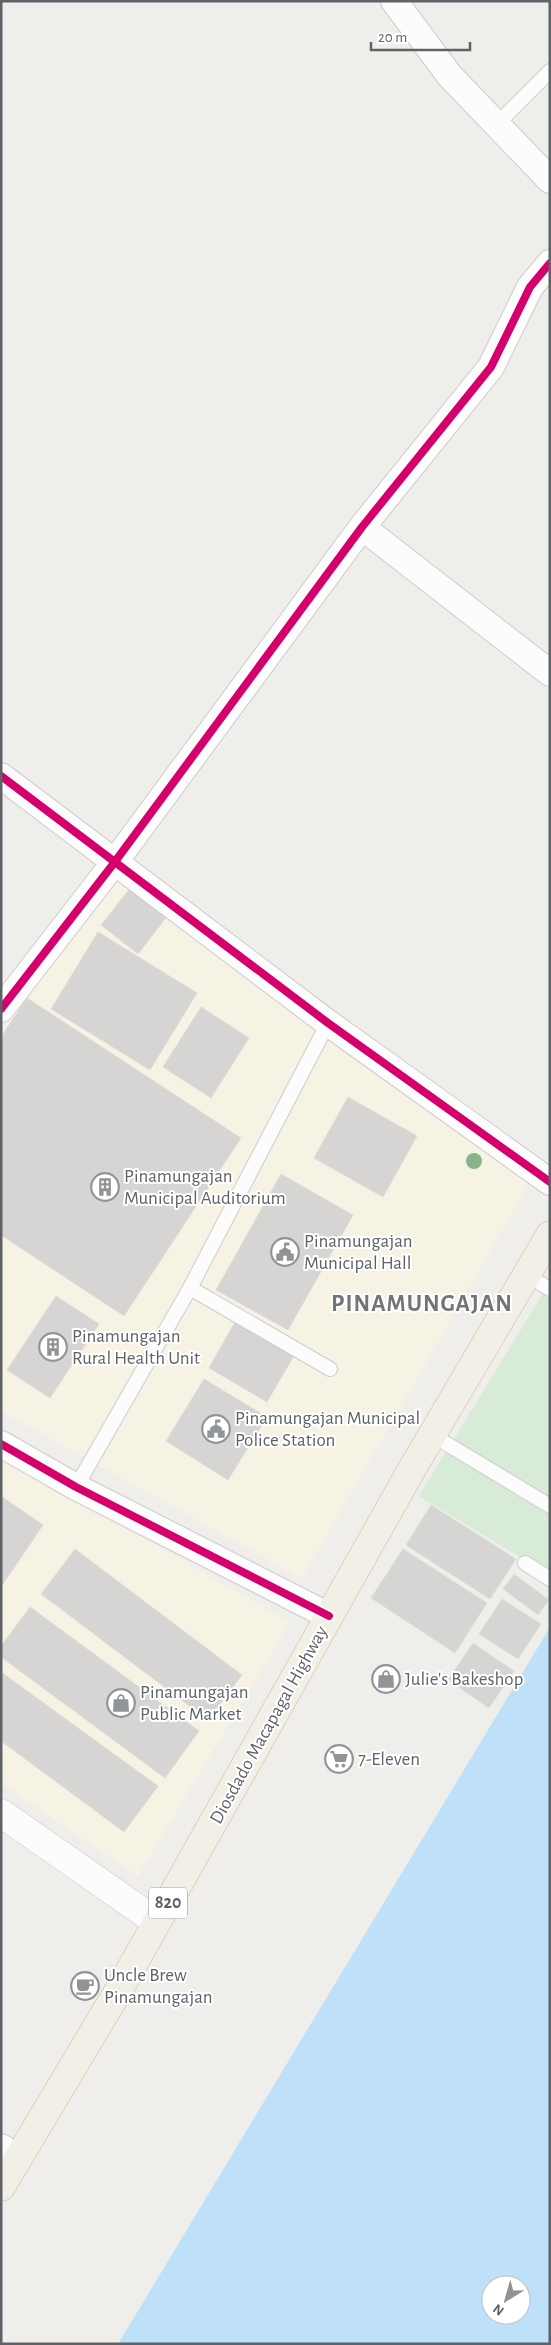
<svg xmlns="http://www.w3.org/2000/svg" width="551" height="2345" viewBox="0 0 551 2345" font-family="'Alegreya Sans',sans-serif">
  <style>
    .commercial { fill: #f7f3e4 }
    .green { fill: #d8ebd6 }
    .water { fill: #bfe0f9; fill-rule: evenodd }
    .building { fill: #d6d5d3; stroke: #deddd9 }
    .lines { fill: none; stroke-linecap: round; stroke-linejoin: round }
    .service-casing { stroke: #cbcccc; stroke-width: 16 }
    .minor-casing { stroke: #cbcccc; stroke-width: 28 }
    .secondary-casing { stroke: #cacacb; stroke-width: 29 }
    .trunk-casing { stroke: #c8b996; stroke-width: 29 }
    .service { stroke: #fdfcfc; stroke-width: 14 }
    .minor { stroke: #fdfcfc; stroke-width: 26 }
    .secondary { stroke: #fdfcfc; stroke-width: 28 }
    .trunk { stroke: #f2f0e6; stroke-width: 28 }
    .cycleway-casing { stroke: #fff; stroke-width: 11 }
    .cycleway { stroke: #d6006c; stroke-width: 8 }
    .tree { fill: #88b388 }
    .labels { text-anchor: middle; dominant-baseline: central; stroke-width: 4; stroke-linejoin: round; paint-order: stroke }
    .shield { fill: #fff; stroke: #8f9295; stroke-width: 1 }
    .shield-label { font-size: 18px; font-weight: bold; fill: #5f6368 }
    .poi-label { font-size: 19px; fill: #5f6368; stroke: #fff; text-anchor: start }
    .street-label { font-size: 19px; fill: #5f6368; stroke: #fff }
    .district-label { font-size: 24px; font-weight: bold; letter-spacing: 1px; fill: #70757a; stroke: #fff }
  </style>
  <rect width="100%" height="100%" fill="#efeeea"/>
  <path class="commercial" d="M114 870 534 1175 302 1578 1 1411V1030Z
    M1 1457 290 1622 138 1876 1 1783Z"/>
  <path class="green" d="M550 1282V1575L419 1496Z"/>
  <path class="water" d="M550 1627V2344H118ZM491 2285H521V2315H491Z"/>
  <path class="building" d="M131 887 168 915 138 954 101 925Z
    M98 932 197 993 150 1070 51 1009Z
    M27 998 241 1138 124 1316 1 1235V1037Z
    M201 1007 249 1038 211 1098 163 1067Z
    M348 1097 417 1136 383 1197 314 1158Z
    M281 1174 353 1215 288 1330 216 1290Z
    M56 1296 99 1324 50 1398 7 1370Z
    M236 1320 295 1354 267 1402 209 1368Z
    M204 1379 267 1417 228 1480 166 1441Z
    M1 1496 43 1525 1 1587Z
    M431 1505 516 1559 490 1599 406 1545Z
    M75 1549 242 1675 208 1720 41 1594Z
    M403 1549 487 1603 455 1653 371 1598Z
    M514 1574 549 1600 538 1615 503 1589Z
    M502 1599 541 1624 518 1659 479 1634Z
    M30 1607 199 1731 165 1778 1 1657V1646Z
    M473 1643 514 1671 489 1708 448 1680Z
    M1 1672 158 1786 124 1832 1 1741Z"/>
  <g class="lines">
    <defs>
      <path id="service" d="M497 124 550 71
        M526 1275 550 1289
        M190 1288 330 1369
        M432 1435 550 1506
        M76 1487 190 1288 328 1023
        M525 1563 550 1579"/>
      <path id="minor" d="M394 1 450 76 550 180
        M362 527 550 673
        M1 776 328 1023 550 1182
        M1 1009 114 863 362 527 491 367 530 287 550 263
        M1 1444 76 1487 329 1616
        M1 2147 18 2158"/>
      <path id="secondary" d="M1 1813 157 1922"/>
      <path id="trunk" d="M1 2187 120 1988 412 1469 550 1235"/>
    </defs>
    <use href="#service" class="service-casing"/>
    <use href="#minor" class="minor-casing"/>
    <use href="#secondary" class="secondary-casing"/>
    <use href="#trunk" class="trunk-casing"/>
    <use href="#service" class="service"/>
    <use href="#minor" class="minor"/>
    <use href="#secondary" class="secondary"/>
    <use href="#trunk" class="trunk"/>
    <defs>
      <path id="cycleway" d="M1 776 328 1023 550 1182
        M1 1009 114 863 362 527 491 367 530 287 550 263
        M1 1444 76 1487 329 1616"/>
    </defs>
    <use href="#cycleway" class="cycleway-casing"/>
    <use href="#cycleway" class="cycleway"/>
  </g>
  <circle class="tree" cx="474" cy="1161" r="8"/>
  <defs>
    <symbol id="building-ring" viewBox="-11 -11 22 22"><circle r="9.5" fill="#fff" stroke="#919496" stroke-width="1.5"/><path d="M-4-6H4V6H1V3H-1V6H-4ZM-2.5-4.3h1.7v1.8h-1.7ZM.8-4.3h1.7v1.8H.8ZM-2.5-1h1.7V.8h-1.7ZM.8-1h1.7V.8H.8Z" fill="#919496"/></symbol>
    <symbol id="civic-ring" viewBox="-11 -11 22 22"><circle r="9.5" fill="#fff" stroke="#919496" stroke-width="1.5"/><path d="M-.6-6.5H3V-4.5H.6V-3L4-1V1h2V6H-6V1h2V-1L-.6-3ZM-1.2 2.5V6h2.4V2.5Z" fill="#919496"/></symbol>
    <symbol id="shop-ring" viewBox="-11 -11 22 22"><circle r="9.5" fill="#fff" stroke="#919496" stroke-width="1.5"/><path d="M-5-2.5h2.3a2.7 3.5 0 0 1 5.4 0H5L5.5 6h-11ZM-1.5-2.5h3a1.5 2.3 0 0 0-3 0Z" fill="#919496"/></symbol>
    <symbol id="supermarket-ring" viewBox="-11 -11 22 22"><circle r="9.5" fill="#fff" stroke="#919496" stroke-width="1.5"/><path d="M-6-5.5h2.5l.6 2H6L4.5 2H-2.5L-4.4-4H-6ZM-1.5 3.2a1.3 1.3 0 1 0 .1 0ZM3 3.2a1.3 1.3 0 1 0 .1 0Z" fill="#919496"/></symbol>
    <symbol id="cafe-ring" viewBox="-11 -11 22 22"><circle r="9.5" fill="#fff" stroke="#919496" stroke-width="1.5"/><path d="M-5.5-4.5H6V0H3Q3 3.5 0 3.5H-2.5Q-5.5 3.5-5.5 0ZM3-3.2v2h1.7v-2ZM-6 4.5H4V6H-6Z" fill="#919496"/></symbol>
  </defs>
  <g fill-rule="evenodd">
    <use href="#building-ring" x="89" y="1171" width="32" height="32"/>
    <use href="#civic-ring" x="269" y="1236" width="32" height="32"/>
    <use href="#building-ring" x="37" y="1331" width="32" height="32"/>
    <use href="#civic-ring" x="200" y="1413" width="32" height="32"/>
    <use href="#shop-ring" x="370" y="1663" width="32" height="32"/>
    <use href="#shop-ring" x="105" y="1687" width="32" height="32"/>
    <use href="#supermarket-ring" x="323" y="1743" width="32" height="32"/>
    <use href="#cafe-ring" x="69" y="1970" width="32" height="32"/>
  </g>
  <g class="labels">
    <rect class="shield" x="149" y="1887.5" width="38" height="31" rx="4"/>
    <g class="shield-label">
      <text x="168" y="1903">820</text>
    </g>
    <g class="poi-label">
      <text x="124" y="1176">Pinamungajan<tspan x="124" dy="22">Municipal Auditorium</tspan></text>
      <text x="304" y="1241">Pinamungajan<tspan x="304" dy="22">Municipal Hall</tspan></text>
      <text x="72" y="1336">Pinamungajan<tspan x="72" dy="22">Rural Health Unit</tspan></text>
      <text x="235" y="1418">Pinamungajan Municipal<tspan x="235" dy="22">Police Station</tspan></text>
      <text x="405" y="1679">Julie's Bakeshop</text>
      <text x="140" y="1692">Pinamungajan<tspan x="140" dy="22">Public Market</tspan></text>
      <text x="358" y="1759">7-Eleven</text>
      <text x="104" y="1975">Uncle Brew<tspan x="104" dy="22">Pinamungajan</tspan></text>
    </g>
    <g class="street-label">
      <text transform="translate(269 1725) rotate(-61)">Diosdado Macapagal Highway</text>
    </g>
    <g class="district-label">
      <text x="422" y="1304">PINAMUNGAJAN</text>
    </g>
  </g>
  <rect width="551" height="2345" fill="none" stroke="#5f6368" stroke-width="5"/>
  <g transform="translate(506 2300) rotate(217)"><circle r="24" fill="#ffffff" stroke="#bfc1c3"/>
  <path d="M0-4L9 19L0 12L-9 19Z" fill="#919496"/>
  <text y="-8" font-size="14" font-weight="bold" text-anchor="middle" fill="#5f6368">N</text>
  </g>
  <path d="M371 42v8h99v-8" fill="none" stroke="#5f6368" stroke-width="2.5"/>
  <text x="378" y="42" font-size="15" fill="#5f6368" stroke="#ffffff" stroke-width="4" paint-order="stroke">20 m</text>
</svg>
